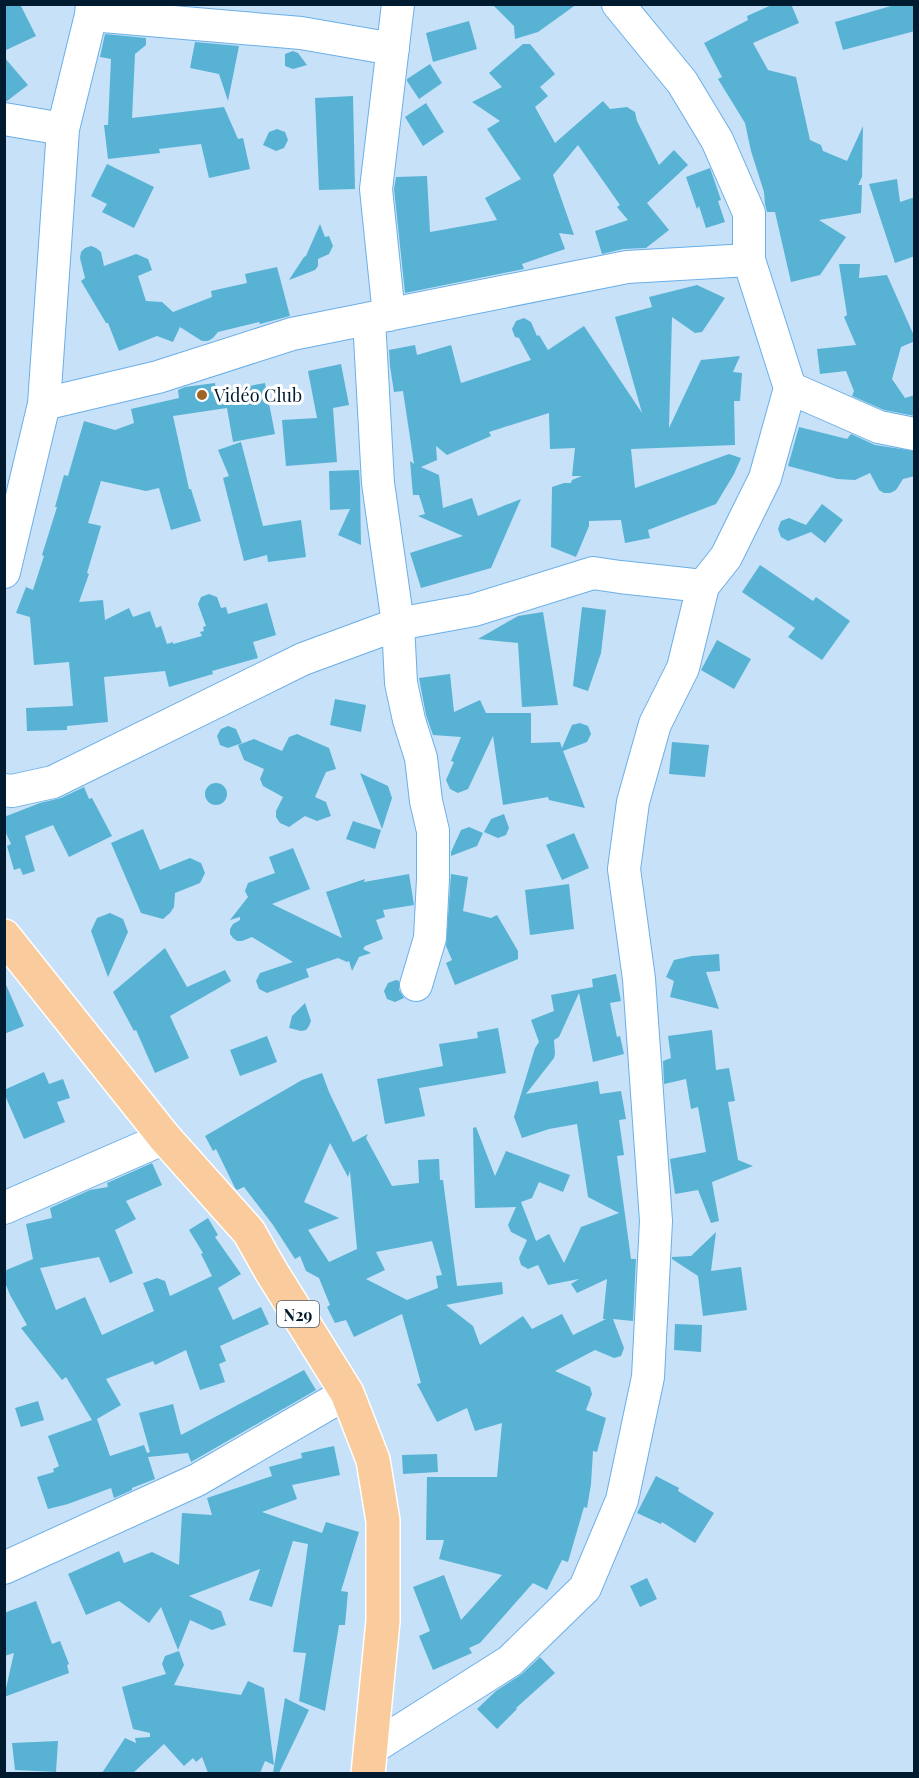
<svg xmlns="http://www.w3.org/2000/svg" width="919" height="1778" viewBox="0 0 919 1778" font-family="'Playfair Display',serif">
  <style>
    .building { fill: #57b2d4; fill-rule: evenodd }
    .lines { fill: none; stroke-linecap: round; stroke-linejoin: round }
    .minor-casing { stroke: #6bafe7; stroke-width: 34 }
    .major-casing { stroke: #fff; stroke-width: 36 }
    .minor { stroke: #fff; stroke-width: 32 }
    .major { stroke: #f9cb9d; stroke-width: 33 }
    .poi-dot { fill: #9f6524; stroke: #fff; stroke-width: 2 }
    .labels { text-anchor: middle; dominant-baseline: central; stroke-width: 6; stroke-linejoin: round; paint-order: stroke }
    .shield { fill: #fff; stroke: #4c5f6d; stroke-width: 1.5 }
    .shield-label { font-size: 16px; font-weight: bold; fill: #001a2f }
    .poi-label { font-size: 18px; fill: #001a2f; stroke: #fff; text-anchor: start }
  </style>
  <rect width="100%" height="100%" fill="#c7e1f9"/>
  <path class="building" d="M4 4H20L36 36 4 51Z
    M492 4H577L538 32 515 39 514 26Z
    M774 4H791L799 23 753 43 768 70 796 77 810 140 821 145 823 151 847 161 863 126 862 177 858 185H862L861 213 819 220 846 237 820 275 791 282 775 212H767L765 204 764 192 751 151 745 123 718 79 722 77 704 43 748 20 747 16Z
    M898 4H915V31L843 50 835 22Z
    M469 21 477 49 433 62 426 33Z
    M105 34 146 38V45L135 54 132 118 224 107 238 139 243 138 250 169 209 178 201 144 159 149 160 153 108 159 104 125H108L111 59 100 57Z
    M195 42 239 46 228 101 219 74 190 68Z
    M523 44H530L555 74 540 87 548 96 535 107 555 143 603 101 610 109 627 107 635 112 637 121 659 165 674 150 688 165 647 203 669 230 646 248 623 249 602 254 595 231 628 220 617 207 620 205 578 145 553 175 574 235 559 233 565 249 522 264 524 269 405 293 394 189 396 177 427 176 430 232 497 220 485 198 521 179 487 129 500 121 472 102 502 87 489 73Z
    M293 51 298 53 307 65 293 69 285 66V54Z
    M4 57 28 85 7 101H4Z
    M430 64 442 83 419 99 407 81V79Z
    M353 96 355 189 319 190 315 98Z
    M426 103 444 132 423 146 405 117Z
    M277 129 285 132 288 140 284 148 276 151 263 145 269 132Z
    M107 164 154 187 134 228 102 212 107 204 91 196Z
    M710 168 721 200 718 201 725 222 706 228 699 206 697 209 686 177Z
    M897 179 900 202 915 197V256L895 263 869 184Z
    M320 224 325 237 329 236 333 246 329 254 318 259V266L315 270 289 280 304 257 306 256Z
    M91 246 96 248 101 252 104 266 136 254 148 259 152 270 138 276 146 301 162 302 173 312 212 297 211 291 247 283 245 274 277 267 290 316 260 324 259 322 218 332 213 338 208 341H202L180 327 173 342 157 336 119 351 108 323H106L81 281 85 278 80 258 81 252 85 248Z
    M839 264H860L859 278 887 275 915 338V341L901 347 892 379 905 398 915 395V416L884 410 852 396 854 391 846 371 820 374 817 349 856 345 844 317 847 315Z
    M697 285 725 298 702 332 695 333 672 317 669 428 701 360 740 356 733 372 742 373 740 401H734L735 445 631 449 635 488 729 454 741 458 734 474 716 504 648 530 650 538 625 543 621 520 589 521V526L576 557 551 547 552 487 564 483H571L572 480 582 476H572L575 448 550 449 549 413 489 432 491 436 447 455 436 446 437 460 421 467 439 475 443 508 472 498 478 516 521 499 491 568 421 588 410 553 463 536 418 516 425 514 419 495H413L410 461 414 464 403 391 394 392 390 366 389 350 415 345 417 355 451 345 461 383 531 360 519 338 515 337 512 329 516 321 524 318 531 322 537 336 539 335 548 350 584 326 642 413 615 317 652 307 649 297Z
    M341 364 349 405 333 408 337 462 286 466 282 420 317 418 308 371Z
    M215 383 216 392 265 383 275 434 233 442 227 408 173 416 189 489H191L201 521 171 530 159 488 146 491 101 481 88 523 101 526 87 573 89 574 79 602 103 600 105 620 129 608 133 617 150 611 156 628 161 626 167 644 173 642V644L202 636 200 632 204 631 203 627 206 626 198 604 201 597 209 594 217 597 221 608 226 607 228 614 267 603 276 635 253 642 258 658 212 671 213 674 169 687 165 671 104 677 108 722 67 726V730L27 731 26 708 73 706 69 662 34 665 30 617 16 613 26 587 33 590 44 556 42 555 57 507H55L64 475 68 476 84 421 115 430 134 423 131 409 179 398 178 390 185 387Z
    M799 427 847 439 851 434 875 445 914 451 915 476 903 479 896 490 890 493H884L879 490 870 473 855 480 837 479 788 466Z
    M241 442 263 526 301 520 306 557 268 562 267 555 244 561 223 478 229 476 218 450Z
    M359 470 360 486 361 545 338 535 350 509 330 510 329 471Z
    M822 504 843 520 825 543 811 532 788 541 781 537 778 529 781 521 789 518 806 525Z
    M760 565 813 601 816 597 850 621 822 660 788 637 795 628 742 592Z
    M582 607 606 610 601 653 588 691 573 686Z
    M543 612 558 705 522 707 518 643 478 639 518 616Z
    M717 640 751 659 734 689 701 670Z
    M450 674 454 712 480 700 486 713H531V743L560 742 562 748 572 725 580 723 588 726 591 734 587 742 563 751 585 808 549 800 548 797 503 805 493 736 468 789 458 793 450 789 446 780 454 762 451 761 461 737 433 735 426 715 419 678Z
    M335 699 366 705 361 732 330 725Z
    M228 726 236 729 242 743 228 748 220 745 217 736 221 729Z
    M297 734 329 748 336 769 326 772 315 797 326 802 331 816 317 821 305 816 289 827 280 823 276 817V811L283 797 263 786 260 779 264 769 244 760 238 745 254 739 282 751 289 737Z
    M672 742 709 745 705 777 669 774Z
    M360 773 388 786 392 798 382 829Z
    M205 794a11 11 0 1 1 22 0a11 11 0 1 1-22 0Z
    M84 787 89 799 92 798 112 836 69 857 53 825 25 836 35 871 23 875 20 868 14 870 7 846 11 844 4 829V817L40 803 61 798Z
    M504 814 509 828 506 835 498 838 484 832 491 819Z
    M353 821 381 830 375 849 346 839Z
    M469 827 483 833 477 846 451 856V852L461 830Z
    M143 829 160 870 190 858 201 863 205 873 200 883 175 893 174 907 170 913 163 919 141 913 111 843Z
    M574 833 589 868 562 880 546 845Z
    M293 848 310 889 272 904 342 938 326 892 365 879 364 882 409 874 414 905 383 910 385 917 376 920 383 939 365 946 363 949 371 953 359 957 352 971 349 961 347 962 338 958 306 969 309 977 267 993 259 989 256 981 260 973 293 962 252 937 242 941H237L233 938 230 934V929L233 924 240 920V917L230 920 248 897 245 891 248 883 275 873 269 857Z
    M451 874 468 877 463 911 491 918 497 915 518 951V959L455 985 446 963 452 960 446 946Z
    M569 884 574 929 530 935 525 890Z
    M110 913 123 919 128 932 108 977 91 931 97 918Z
    M165 948 187 987 225 970 231 981 170 1016 189 1058 155 1073 136 1030 134 1031 113 992Z
    M719 954 720 971 706 972 719 1009 670 997 674 981 666 977 674 960 692 956Z
    M616 974 621 1001 610 1003 617 1037 620 1036 624 1054 593 1062 579 993 559 1037 554 1040 555 1054 554 1058 526 1094 598 1081 600 1094 621 1091 626 1119 619 1120 624 1155 617 1156 631 1259H636L633 1321 613 1319 624 1348 621 1356 614 1358 595 1350 555 1371 590 1387 592 1394 586 1410 606 1418 597 1452 593 1451 591 1484 587 1508 584 1507 568 1562 562 1560 547 1590 533 1583 480 1643 469 1648 472 1653 433 1670 419 1636 430 1631 413 1587 444 1575 461 1620 502 1575 439 1559 444 1540H426L427 1477H497L502 1423 475 1431 467 1408 437 1422 417 1384 421 1383 402 1314 354 1337 346 1320 335 1323 327 1307 330 1305 319 1278 306 1271 300 1256 295 1259 273 1225 244 1187 237 1190 235 1188 216 1149 213 1151 205 1136 302 1080 322 1073 329 1092 353 1142 368 1134 366 1138 392 1186 419 1183 418 1160 439 1159 440 1180H443L457 1286 502 1282 503 1294 446 1305 473 1326 480 1345 523 1316 532 1329 562 1314 573 1335 606 1319H603L607 1279 577 1293 571 1284 579 1279 548 1285 538 1265 528 1269 521 1265 519 1258 527 1240 511 1232 508 1225 516 1207 475 1208 473 1128 476 1127 495 1176 506 1151 570 1175 563 1192 539 1182 532 1198 521 1202 536 1241 549 1234 564 1263 581 1227 619 1213 588 1197 577 1124 549 1129 522 1138 514 1117 535 1048 539 1042 531 1020 554 1011 551 995 593 987 592 979ZM330 1143 348 1177 350 1171 357 1249 329 1262 308 1230 339 1218 304 1202ZM432 1241 442 1275 436 1276 438 1288 407 1300 366 1279 385 1270 376 1252Z
    M4 980 24 1026 4 1034Z
    M396 980 399 981V990L404 998 395 1002 387 999 384 991 388 983Z
    M305 1003 311 1021 309 1026 306 1030 301 1031 289 1028 292 1016Z
    M498 1028 506 1073 419 1088 425 1116 385 1124 377 1079 443 1066 439 1044 478 1038 477 1032Z
    M712 1030 716 1070 729 1068 735 1101 728 1102 738 1160 753 1166 712 1182 719 1221 711 1223 698 1190 675 1194 670 1159 706 1152 698 1107 691 1109 686 1079 664 1084 663 1061 671 1058 668 1036Z
    M267 1036 277 1062 240 1076 230 1050Z
    M44 1072 49 1084 63 1079 70 1098 57 1102 65 1122 24 1139 4 1093V1090Z
    M152 1163 162 1185 126 1201 136 1219 115 1230 133 1273 110 1283 99 1257 40 1268 56 1310 85 1297 102 1335 154 1311 143 1283 157 1278 165 1281 170 1296 212 1276 201 1254 203 1253 189 1230 208 1218 218 1235 215 1237 241 1274 218 1288 233 1320 261 1307 269 1324 220 1346 226 1361 219 1364 225 1382 200 1390 186 1350 155 1365 153 1361 106 1379 121 1405 97 1419 110 1456 144 1445 147 1453 150 1452 139 1413 173 1404 181 1435 304 1370 316 1390 191 1462 188 1453 148 1457 155 1479 132 1488V1490L114 1498 111 1488 68 1504 48 1509 37 1477 54 1472 53 1469 59 1466 48 1436 92 1420 66 1377 62 1380 21 1328 27 1325 10 1295 4 1280V1271L33 1259 26 1224 52 1218 50 1208 90 1190 108 1187 107 1183Z
    M716 1232 711 1271 741 1267 747 1310 703 1316 698 1276 672 1259V1257L691 1256Z
    M675 1324 702 1325 701 1352 674 1350Z
    M38 1401 44 1420 21 1427 15 1408Z
    M334 1446 340 1475 292 1485 297 1499 262 1512 322 1533 326 1522 359 1532 341 1591 348 1592 345 1625H339L325 1711 299 1701 306 1653 293 1652 308 1544 293 1541 272 1607 249 1600 260 1569 189 1596 221 1611 226 1625 212 1630 190 1620 178 1650 161 1607 149 1623 119 1601 86 1615 68 1574 119 1551 124 1563 152 1552 179 1565 182 1513 212 1515 207 1498 272 1476 269 1467 302 1458 301 1453Z
    M437 1454 438 1472 403 1474 402 1455Z
    M656 1476 679 1488 678 1491 714 1513 695 1543 662 1522 661 1524 637 1513Z
    M647 1578 657 1599 640 1607 630 1586Z
    M36 1601 52 1644 60 1641 69 1664 67 1665 69 1673 4 1697 14 1653 4 1656V1613Z
    M179 1651 184 1665 174 1685 241 1695 248 1681 264 1688 274 1765 265 1761 260 1773H208L202 1757 196 1762 193 1758 184 1766 164 1744 133 1773H102L125 1738 136 1743 135 1738 150 1737V1733L133 1729 122 1687 166 1674 162 1664 165 1656Z
    M540 1657 555 1673 516 1708 517 1709 497 1729 477 1709 496 1691 522 1674Z
    M285 1698 309 1710 279 1773H273Z
    M58 1741 56 1772 15 1770 12 1743Z"/>
  <g class="lines">
    <defs>
      <path id="minor" d="M91 15 301 33 393 49
        M4 119 63 129
        M389 315 376 189 398 4
        M369 319 378 483 398 624 401 683 409 720 421 758 426 801 433 831V879L430 938 416 985
        M790 388 879 427 914 434
        M44 404 158 377 292 334 627 267 749 260
        M4 572 44 404 63 129 91 15 92 4
        M4 790 12 791 53 782 303 659 398 624 474 610 593 573 620 577 703 586
        M4 1208 165 1138
        M4 1568 197 1480 347 1393
        M371 1749 510 1661 585 1588 622 1500 648 1377 656 1221 639 979 624 869 633 802 655 724 683 668 703 586 726 557 765 478 790 388 749 260V213L717 140 682 82 618 4"/>
      <path id="major" d="M4 936 165 1138 249 1232 271 1271 347 1393 373 1460 383 1521V1621L368 1774"/>
    </defs>
    <use href="#minor" class="minor-casing"/>
    <use href="#major" class="major-casing"/>
    <use href="#minor" class="minor"/>
    <use href="#major" class="major"/>
  </g>
  <circle class="poi-dot" cx="202" cy="395" r="6"/>
  <g class="labels">
    <rect class="shield" x="277" y="1301" width="42" height="26" rx="4.5"/>
    <g class="shield-label">
      <text x="298" y="1314">N29</text>
    </g>
    <g class="poi-label">
      <text x="214" y="395">Vidéo Club</text>
    </g>
  </g>
  <rect width="919" height="1778" fill="none" stroke="#001a2f" stroke-width="12"/>
</svg>
